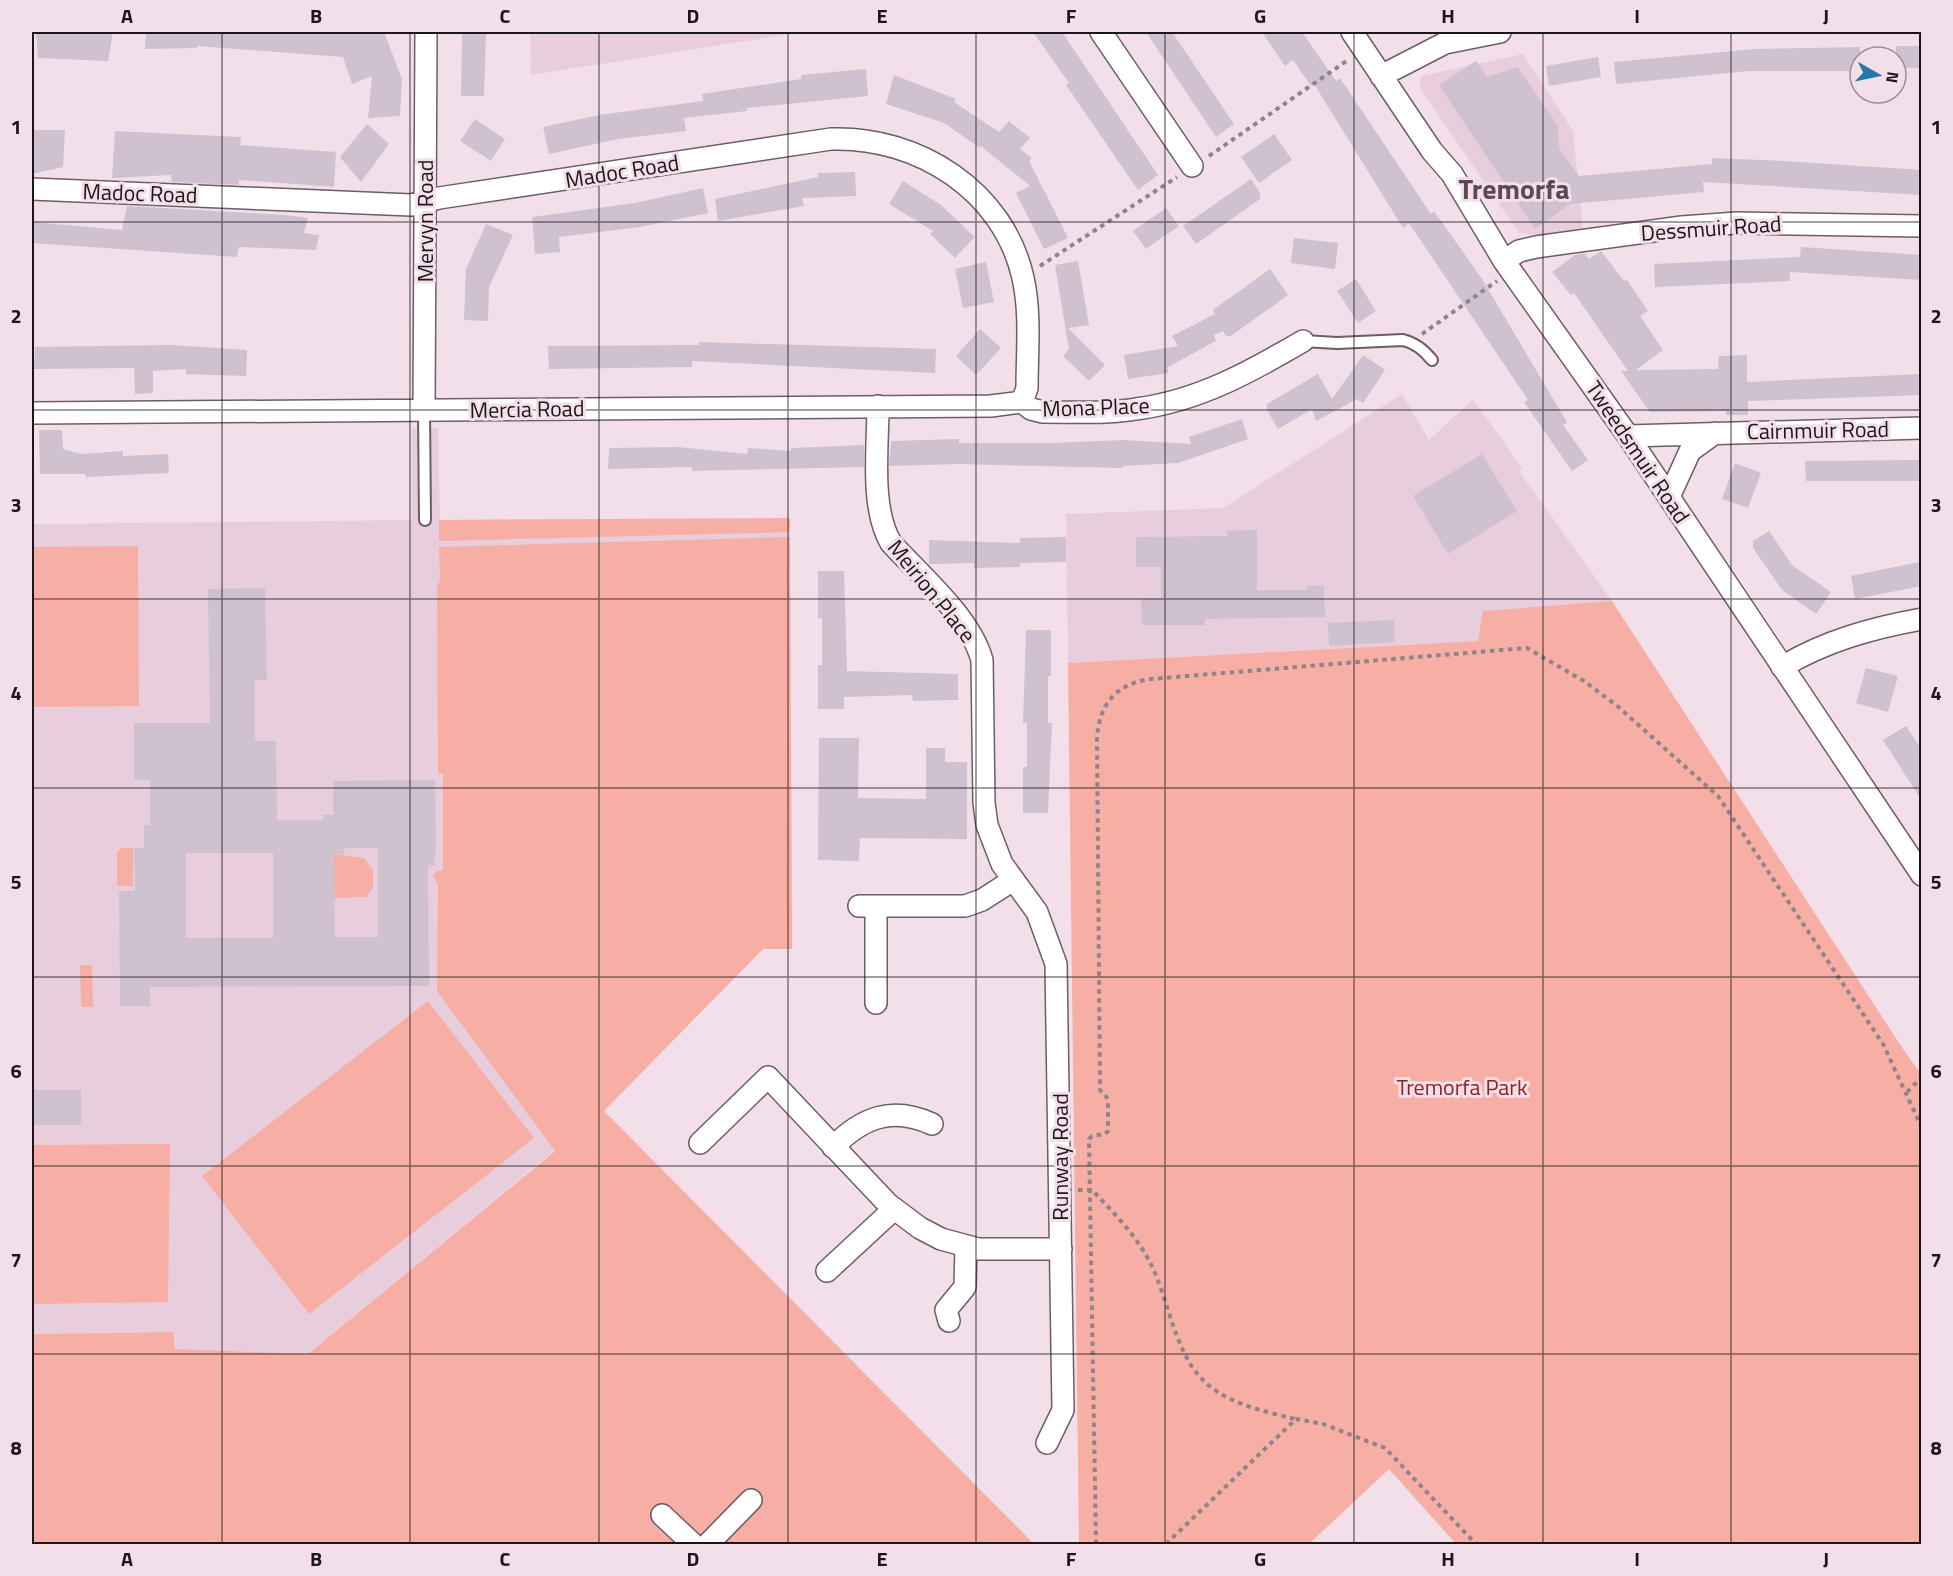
<svg xmlns="http://www.w3.org/2000/svg" width="1953" height="1576" viewBox="0 0 1953 1576" font-family="'Titillium Web',sans-serif">
  <style>
    .built { fill: #e8cedc }
    .green { fill: #f7aea5 }
    .building { fill: #cfc1d0; fill-rule: evenodd }
    .lines { fill: none; stroke-linecap: round; stroke-linejoin: round }
    .lane-casing { stroke: #6e5d66; stroke-width: 14 }
    .street-casing { stroke: #6e5d66; stroke-width: 24 }
    .path { stroke: #91838a; stroke-width: 4; stroke-dasharray: 4.5 4.5; stroke-linecap: butt }
    .lane { stroke: #fff; stroke-width: 10 }
    .street { stroke: #fff; stroke-width: 21 }
    .grid { fill: none; stroke: #1c1519; stroke-width: 1.5; stroke-opacity: 0.55 }
    .labels { text-anchor: middle; dominant-baseline: central; stroke-width: 6; stroke-linejoin: round; paint-order: stroke }
    .street-label { font-size: 22px; fill: #1c1519; stroke: #f3dfea }
    .park-label { font-size: 22px; fill: #902420; stroke: #f3dfea }
    .district-label { font-size: 28px; font-weight: bold; fill: #5b4a53; stroke: #f3dfea }
    .neatline { fill: none; stroke: #1c1519; stroke-width: 2 }
    .grid-label { font-size: 20px; text-anchor: middle; font-weight: bold; fill: #1c1519 }
  </style>
  <rect width="100%" height="100%" fill="#f3dfea"/>
  <path class="built" d="M530 32H803L531 75Z
    M1523 54 1573 131 1583 229 1539 235 1519 233 1420 88 1421 76Z
    M1402 394 1429 440 1473 399 1522 468 1519 471 1612 601 1484 611 1478 641 1068 663 1066 514 1223 508Z
    M412 428H438L440 520 790 518 792 949H763L603 1110 308 1354 174 1349 173 1332 32 1334V524L412 520Z"/>
  <path class="green" d="M790 518V532L439 541V520Z
    M790 537 792 949H763L604 1111 1034 1544H32V1334L173 1332 175 1349 308 1354 555 1151 437 991 438 885 433 876 437 871 443 870V774L438 773 437 586 440 581 439 547Z
    M138 546 139 706 32 707V547Z
    M1612 601 1901 1046 1918 1070 1921 1068V1544H1456L1389 1469 1309 1544H1079L1068 663 1478 641 1483 611Z
    M121 848H133V886H117V852Z
    M334 854 364 858 373 870V888L366 897 334 898Z
    M80 965H92L93 1007H81Z
    M428 1001 534 1138 309 1314 202 1176Z
    M170 1144 168 1302 32 1304V1145Z"/>
  <path class="building" d="M36 32H113L108 61 38 58Z
    M146 32H384L402 79 400 116 368 118 372 76 352 84 343 57 197 46V48L145 49Z
    M462 32H486L484 96H461Z
    M1033 32H1062L1158 175 1138 190 1066 85 1069 83Z
    M1146 32H1172L1234 124 1216 137Z
    M1262 32H1302L1336 81 1340 78 1431 214 1434 211 1482 279 1567 422 1563 425 1588 460 1572 471 1524 402 1528 400 1409 223 1403 228 1314 84 1311 86 1293 60 1285 66Z
    M1896 46H1922V68L1896 67Z
    M1860 47V71H1748L1616 84 1614 62 1755 49Z
    M1598 57 1601 77 1549 86 1546 66Z
    M1476 61 1487 77 1518 67 1558 126 1559 148 1579 176 1712 164V158L1783 161 1922 170V195L1703 182 1704 192 1570 204 1535 229 1439 85Z
    M866 69 868 96 747 108V111L684 118 686 131 618 139 549 154 543 127 599 115 703 101 702 94 801 79V75Z
    M894 75 956 99 954 102 999 132 1009 121 1030 138 1020 149 1032 158 1029 161 1068 238 1044 249 1016 193 1030 186 981 146 980 148 944 123 886 104Z
    M475 119 505 139 491 161 460 141Z
    M367 124 389 144 361 182 340 157Z
    M32 130H65L63 167 32 174Z
    M115 131 241 137 240 145 336 152 334 187 239 180V185L172 182 171 175 112 178Z
    M1274 134 1292 160 1259 183 1241 157Z
    M855 172 856 196 802 198 804 206 718 221 715 199 818 177V173Z
    M1251 179 1260 193V199L1196 244 1183 226Z
    M903 181 941 205 975 237 955 258 930 234 933 231 889 204Z
    M703 188 708 213 640 227 559 237 560 252 535 254 532 217 635 203Z
    M127 206 285 215 308 218 304 233 319 235 316 250 239 247 237 257 32 243V222L122 230Z
    M1166 208 1179 226 1146 249 1133 231Z
    M486 224 513 235 489 287 488 321 464 320 466 269Z
    M1294 238 1338 243 1335 269 1291 263Z
    M1801 247 1922 255V280L1790 272V281L1655 287 1654 264 1800 257Z
    M1601 251 1624 281 1627 280 1648 311 1640 316 1663 350 1636 370 1718 369 1719 356 1747 355V382L1922 374V395L1748 401V415H1726V411L1650 412 1621 371H1628L1574 293 1571 295 1552 272 1575 255 1584 253 1589 259Z
    M1078 261 1089 325 1068 328 1105 365 1089 381 1063 356 1069 349 1055 265Z
    M986 262 994 302 963 308 955 269Z
    M1270 269 1288 295 1231 336H1226L1223 331 1214 335 1216 341 1168 367V373L1128 379 1124 355 1178 346 1172 336 1215 314 1213 310Z
    M1356 279 1376 311 1358 323 1337 291Z
    M980 329 1001 348 976 375 956 356Z
    M699 342 936 349 935 373 692 361V367L549 369 548 346 699 345Z
    M170 345 247 350 246 376 186 374V369L153 371V393L135 394 134 368 34 369 35 347Z
    M1363 355 1385 370 1363 403 1357 399 1316 421 1312 409 1278 429 1267 410V404L1318 374 1332 399Z
    M1242 419 1248 439 1178 463 1123 466V468L959 464 889 466 891 441 959 439V443H1054L1123 440 1191 444 1189 437Z
    M39 430H62L63 449 81 454 123 451V456L168 454 169 473 85 477 86 474H40Z
    M864 445V467L692 471V467L608 469 609 448 678 447 747 454 748 448 791 451V448Z
    M1482 454 1517 511 1448 554 1413 496Z
    M1922 460V481H1806L1805 461Z
    M1735 463 1761 473 1748 508 1722 499Z
    M1257 530V590H1307V586L1324 585 1325 617 1205 619V625H1142L1141 599 1161 598V567H1136V537L1227 536V531Z
    M1769 531 1792 565 1831 592 1816 614 1782 590 1753 548V541Z
    M1066 537V562L1020 563V567L974 568V563L929 564V540L1020 543V538Z
    M1919 562 1922 586 1855 599 1851 576Z
    M818 571H844L847 671 958 674V700L913 701 912 695 844 697V709H818V665H822V618L818 619Z
    M265 588 267 680H255V741H276L277 820H323V815H333V781L435 780 436 849 434 865H428L429 986 150 987V1006H120L119 891H135L134 848H144V825H150V780H134V723H210L208 589ZM344 848H378V937H335L334 854H344ZM186 853H273V938H186Z
    M1394 620 1395 642 1329 646 1328 623Z
    M1026 630H1051V676H1048V723H1052L1048 813H1023V767H1027V723H1023Z
    M1866 668 1898 676 1888 712 1856 703Z
    M1906 726 1922 750V801L1883 740Z
    M819 738H859L858 798 926 799V748H945V762H967V839L860 838 859 861 818 860Z
    M32 1090H81V1125H32Z"/>
  <g class="lines">
    <defs>
      <path id="lane" d="M1303 341 1337 343 1403 340C1416 343 1424 350 1432 360
        M424 410 425 520"/>
      <path id="street" d="M1101 32 1192 166
        M1352 32 1432 151 1452 174 1504 261 1628 436 1922 875
        M1381 76 1445 43 1500 32
        M32 189 411 205 439 198 831 139C918 136 1004 191 1023 278 1031 313 1027 352 1027 388L1022 402
        M1504 261 1519 251 1536 247 1682 227 1736 223 1922 226
        M1022 402 1031 409 1043 412C1074 412 1106 414 1136 409 1198 401 1250 372 1303 341
        M878 406C878 447 870 508 891 543 921 576 970 617 982 660L984 803 987 825 1002 864 1037 912 1056 964 1063 1410 1047 1443
        M424 410 426 32
        M32 413 991 406 1022 402
        M1628 436 1922 428
        M1669 497 1690 451 1715 433
        M1782 667C1825 641 1872 628 1922 619
        M859 906H965L982 900 1013 880
        M876 1003V906
        M700 1143 768 1077 888 1204 920 1228 941 1239 978 1249H1061
        M833 1147C863 1117 892 1106 932 1124
        M827 1271 894 1209
        M949 1321 946 1310 965 1287 966 1246
        M662 1515 693 1544
        M708 1544 751 1500"/>
    </defs>
    <use href="#lane" class="lane-casing"/>
    <use href="#street" class="street-casing"/>
    <path class="path" d="M1209 156 1348 60
      M1040 266 1177 177
      M1422 334 1497 281
      M1907 1092 1922 1077
      M1078 1190H1092C1116 1215 1141 1240 1155 1273 1169 1306 1176 1350 1200 1377 1223 1403 1263 1411 1295 1419
      M1096 1544 1089 1139 1092 1136 1105 1134 1108 1131V1099L1100 1090 1097 738C1099 704 1117 683 1151 679L1527 648 1584 681 1616 705 1718 796 1883 1044 1922 1128
      M1166 1544 1296 1419 1323 1424 1385 1448 1476 1544"/>
    <use href="#lane" class="lane"/>
    <use href="#street" class="street"/>
  </g>
  <path class="grid" d="M222 32V1544M410 32V1544M599 32V1544M788 32V1544M976 32V1544M1165 32V1544M1354 32V1544M1543 32V1544M1731 32V1544M32 222H1922M32 410H1922M32 599H1922M32 788H1922M32 977H1922M32 1166H1922M32 1354H1922"/>
  <g class="labels">
    <g class="street-label">
      <text transform="translate(622 171) rotate(-9)">Madoc Road</text>
      <text transform="translate(140 193) rotate(2)">Madoc Road</text>
      <text transform="translate(425 221) rotate(-90)">Mervyn Road</text>
      <text transform="translate(1711 228) rotate(-4)">Dessmuir Road</text>
      <text transform="translate(1096 407) rotate(-2)">Mona Place</text>
      <text transform="translate(527 409) rotate(-1)">Mercia Road</text>
      <text transform="translate(1818 430) rotate(-1)">Cairnmuir Road</text>
      <text transform="translate(1638 452) rotate(56)">Tweedsmuir Road</text>
      <text transform="translate(932 591) rotate(51)">Meirion Place</text>
      <text transform="translate(1060 1157) rotate(-90)">Runway Road</text>
    </g>
    <g class="park-label">
      <text x="1462" y="1087">Tremorfa Park</text>
    </g>
    <g class="district-label">
      <text x="1514" y="188">Tremorfa</text>
    </g>
  </g>
  <rect width="1953" height="1576" fill="none" stroke="#f3dfea" stroke-width="66"/>
  <g transform="translate(1878 75) rotate(99)"><circle r="28" fill="#f3dfea" stroke="#9d8e96" stroke-width="1.5"/>
  <path d="M0-4.5L10 22L0 15L-10 22Z" fill="#2676a8"/>
  <text y="-9" font-size="16" font-weight="bold" text-anchor="middle" fill="#1c1519">N</text>
  </g>
  <rect x="33" y="33" width="1887" height="1510" class="neatline"/>
  <g class="grid-label">
    <text x="127" y="23">A</text>
    <text x="316" y="23">B</text>
    <text x="505" y="23">C</text>
    <text x="693" y="23">D</text>
    <text x="882" y="23">E</text>
    <text x="1071" y="23">F</text>
    <text x="1260" y="23">G</text>
    <text x="1448" y="23">H</text>
    <text x="1637" y="23">I</text>
    <text x="1826" y="23">J</text>
    <text x="16" y="134">1</text>
    <text x="1936" y="134">1</text>
    <text x="16" y="323">2</text>
    <text x="1936" y="323">2</text>
    <text x="16" y="512">3</text>
    <text x="1936" y="512">3</text>
    <text x="16" y="700">4</text>
    <text x="1936" y="700">4</text>
    <text x="16" y="889">5</text>
    <text x="1936" y="889">5</text>
    <text x="16" y="1078">6</text>
    <text x="1936" y="1078">6</text>
    <text x="16" y="1267">7</text>
    <text x="1936" y="1267">7</text>
    <text x="16" y="1455">8</text>
    <text x="1936" y="1455">8</text>
    <text x="127" y="1566">A</text>
    <text x="316" y="1566">B</text>
    <text x="505" y="1566">C</text>
    <text x="693" y="1566">D</text>
    <text x="882" y="1566">E</text>
    <text x="1071" y="1566">F</text>
    <text x="1260" y="1566">G</text>
    <text x="1448" y="1566">H</text>
    <text x="1637" y="1566">I</text>
    <text x="1826" y="1566">J</text>
  </g>
</svg>
